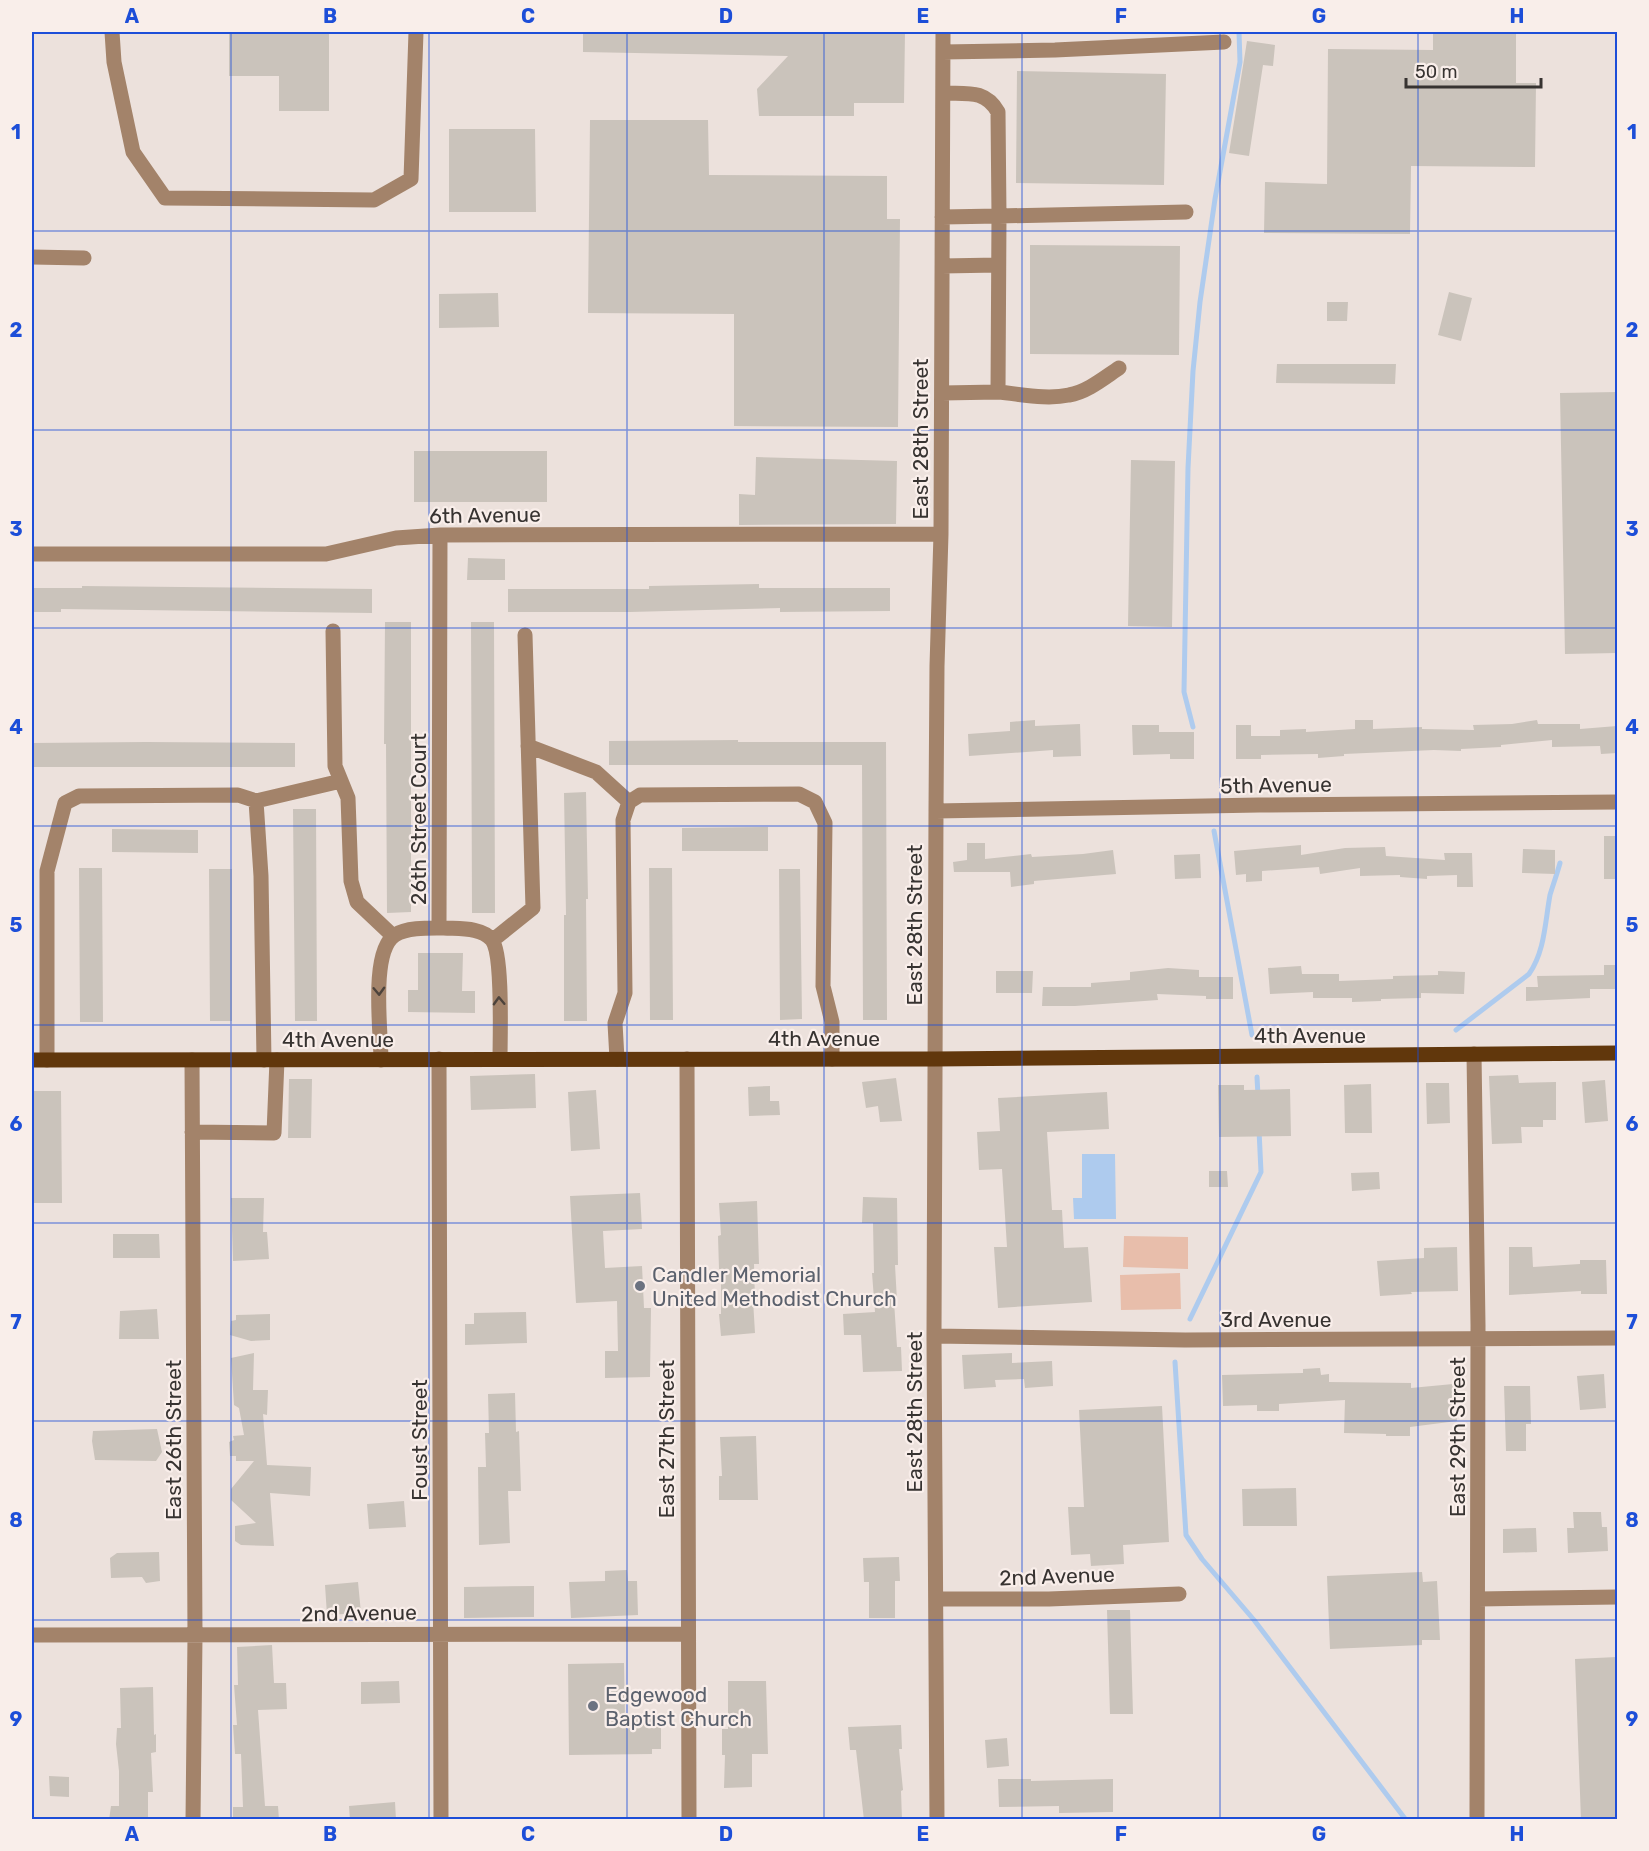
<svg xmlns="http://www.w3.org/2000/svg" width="1649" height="1851" viewBox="0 0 1649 1851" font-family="Rubik,sans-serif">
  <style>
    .green { fill: #e8beab }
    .water { fill: #aecbee }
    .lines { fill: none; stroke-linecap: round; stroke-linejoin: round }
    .stream { stroke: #aecbee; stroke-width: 5 }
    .building { fill: #cac3bb }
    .minor { stroke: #a3836a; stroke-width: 15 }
    .major { stroke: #61370c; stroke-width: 15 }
    .oneway { stroke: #4d433c }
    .grid { fill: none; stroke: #1d4ed8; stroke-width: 1.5; stroke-opacity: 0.55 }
    .worship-dot { fill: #6b7280; stroke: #f9eeea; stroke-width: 2 }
    .labels { text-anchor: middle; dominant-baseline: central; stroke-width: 4.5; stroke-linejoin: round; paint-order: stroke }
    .street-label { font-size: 21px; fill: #373331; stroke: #f9eeea }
    .worship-label { font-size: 21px; fill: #5b616d; stroke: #f9eeea; text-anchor: start }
    .neatline { fill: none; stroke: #1d4ed8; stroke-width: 2 }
    .grid-label { font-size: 20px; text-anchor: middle; font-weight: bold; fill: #1d4ed8 }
  </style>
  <rect width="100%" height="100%" fill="#ece1dc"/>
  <path class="green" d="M1124 1236 1188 1237V1269L1123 1267Z
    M1180 1273 1181 1309 1121 1310 1120 1275Z"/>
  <path class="water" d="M1082 1154H1115L1116 1219H1074L1073 1198H1082Z"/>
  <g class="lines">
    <path class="stream" d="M1193 727 1184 692 1188 468 1193 371 1200 302 1215 199 1240 62 1239 32
      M1214 831 1252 1035
      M1456 1030 1529 974C1545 951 1545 922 1550 895 1553 885 1557 874 1560 863
      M1257 1077 1258 1096
      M1190 1319 1261 1172 1259 1130
      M1175 1362 1186 1535 1202 1559 1254 1620 1406 1820"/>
  </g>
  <path class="building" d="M229 32H329V111H279V76H229Z
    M583 32H905L904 103H854V116H759L757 89 788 56 583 52Z
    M1433 32H1516V83H1536L1535 167 1411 166 1410 234 1264 233 1265 182 1327 184 1328 49 1433 50Z
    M1247 41 1275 45 1273 66 1263 65 1249 156 1229 153Z
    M1017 71 1166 74 1164 185 1016 183Z
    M590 120H708L709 175 887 176V219H900L898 427 734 426V314L588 313Z
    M449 129H535L536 212H449Z
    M1030 245 1180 246 1179 355 1030 354Z
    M1449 292 1472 298 1461 341 1438 335Z
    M498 293 499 327 439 328V294Z
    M1327 302H1348L1347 321H1327Z
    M1277 364H1396L1395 384 1276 383Z
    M1617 392V653L1565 654 1560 393Z
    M414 451H547V502H414Z
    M756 457 897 461 896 524 739 525V494L755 495Z
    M1131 460 1175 461 1172 627 1128 626Z
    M468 558 505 559V580H467Z
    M759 584V588H890V611L780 612V608L630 612H508V589H649V586Z
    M82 586 372 589V613L61 609V612H32V588H82Z
    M385 622H411V912L387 913 386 744H384Z
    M471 622H494L495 913H472Z
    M1035 720V726L1080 724 1081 756 1053 757V750L969 756 968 734 1010 731V722Z
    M1355 720H1373V729L1422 727V729L1474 730 1473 725 1512 724 1537 720 1538 724H1580V729L1617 726V753L1601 754 1600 746 1552 747V740L1501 745V747L1461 749V751L1434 750 1344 754V756L1318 758V754L1261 755V759H1236V725H1251V736H1280V730L1306 729V732L1355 729Z
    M1132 725H1159V732H1194V759H1170V754L1133 755Z
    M738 740V742H886L887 1020H863L862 765H609V741Z
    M146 742 295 743V767H32V743Z
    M586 792 588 899H586L587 1021H564V915H566L564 793Z
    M293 809H316L317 1021H295Z
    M768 827V851H682V828Z
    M112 829 198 830V853L112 852Z
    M1604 836H1617V879H1604Z
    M967 843H985V859L1031 854 1032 857 1083 854 1113 850 1116 874 1034 881V884L1011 887 1010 872H954L953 862 967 860Z
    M1301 845V855L1345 848 1385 847 1386 856 1445 860 1444 853H1472L1473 887H1457V875L1427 876V879L1400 877V875L1360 876V868L1320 874 1319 867 1262 871V881L1246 882V874L1236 875 1234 851Z
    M1523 849 1555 850V874L1522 873Z
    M1200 854 1201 878 1175 879 1174 855Z
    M79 868H102L103 1022H80Z
    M649 868H672L673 1020H650Z
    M209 869H232V1021H210Z
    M779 869H800L802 1019 780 1020Z
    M418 953H463L462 991H475V1013L408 1012V990H418Z
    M1604 965H1617V989H1590V998L1526 1001V987H1538L1537 976 1604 975Z
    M1301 966 1302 974H1339V981L1393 979V976L1438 975V971L1465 972 1464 994 1421 993V998L1381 999V1001L1352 1002V998H1313V992L1270 994 1268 968Z
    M1168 968 1199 970V977H1233V999H1206V996L1157 994 1158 1000 1075 1006H1042L1043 987H1091V983L1130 980V972Z
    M996 971H1033L1032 993H996Z
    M535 1074 536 1108 471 1110 470 1076Z
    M1518 1075 1519 1083 1556 1082V1120H1543V1127H1521L1522 1143 1492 1144 1489 1076Z
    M896 1078 902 1121 880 1122 878 1106 866 1108 862 1082Z
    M289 1079H312L311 1138H288Z
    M1605 1080 1608 1121 1585 1123 1582 1082Z
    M1426 1083H1449L1450 1123 1427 1124Z
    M1371 1084 1372 1133H1345L1344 1085Z
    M1218 1085H1244V1090L1290 1089 1291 1136 1219 1137Z
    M770 1086V1101H779L780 1115 749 1116 748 1087Z
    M596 1090 600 1149 571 1151 568 1092Z
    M32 1091H61L62 1203H32Z
    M1107 1092 1109 1129 1047 1132 1052 1210H1062L1064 1248 1088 1247 1092 1302 998 1308 994 1247H1007L1002 1169 979 1170 977 1132 1000 1131 998 1098Z
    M1209 1171H1227L1228 1187H1209Z
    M1379 1172 1380 1189 1352 1191 1351 1173Z
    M640 1193 642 1229 603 1231 605 1268 642 1266 644 1308H651L650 1377 605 1378V1351H618L617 1301 576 1303 570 1196Z
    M863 1197 897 1198 898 1265H895L897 1301H894L897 1347H901L902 1371 863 1372 861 1335H844L843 1314 875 1312 872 1273H874L873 1223H862Z
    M231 1198H264L263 1232H267L269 1259 233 1261Z
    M757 1201 759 1264H754L755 1300H753L755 1333 721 1336 719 1314H721V1269H719L718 1236 721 1235 719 1203Z
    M113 1234H159L160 1258H113Z
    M1457 1247 1458 1291 1411 1292 1412 1294 1380 1296 1377 1261 1424 1258V1248Z
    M1509 1247H1532L1533 1267 1580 1264V1260H1606L1607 1294H1581V1291L1509 1295Z
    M157 1309 159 1339H119L120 1311Z
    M526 1312 527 1343 465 1345V1324H474V1313Z
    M270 1314V1340L251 1341 230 1335 231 1321 236 1320V1315Z
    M254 1353 253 1390H268L267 1415 263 1414 267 1465 311 1467 310 1496 270 1493 274 1546 241 1545 235 1541V1526L256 1523 231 1500V1489L254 1461H236V1456H230L229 1442 234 1440 233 1436 244 1435 239 1408 234 1405 231 1358Z
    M1012 1353V1363L1052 1361 1053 1386 1025 1388 1024 1379 995 1380 996 1387 964 1389 962 1355Z
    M1320 1368 1321 1375 1329 1374V1382L1411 1383V1388L1453 1384 1457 1421 1410 1427V1436H1386V1434L1344 1433 1345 1400 1279 1404V1411H1257V1405L1223 1406 1222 1375 1303 1373V1369Z
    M1604 1374 1606 1408 1580 1410 1577 1376Z
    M1504 1386H1530L1531 1424H1526V1451H1506Z
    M515 1393 516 1432 519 1431 521 1491H508L510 1543 479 1545 478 1467H486L485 1433H489L488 1394Z
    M1162 1406 1169 1542 1123 1545 1124 1564 1091 1566 1090 1554 1071 1555 1068 1507H1084L1079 1410Z
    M157 1429 162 1452 156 1461 95 1460 92 1441 93 1431Z
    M756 1436 758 1500H719V1476H722L720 1437Z
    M1296 1488 1297 1526H1243L1242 1489Z
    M404 1501 406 1527 369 1529 367 1504Z
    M1573 1512H1601L1602 1527H1607L1608 1551 1568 1553 1567 1528H1574Z
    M1536 1528 1537 1552 1503 1553V1529Z
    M159 1552 160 1581 146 1583 142 1577 111 1578 110 1558 117 1553Z
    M899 1557 900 1581H895V1618H869V1582H864L863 1558Z
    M627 1570 628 1581H637L638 1615 571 1618 569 1582 605 1581V1571Z
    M1422 1572 1423 1582 1437 1581 1440 1640H1422V1645L1330 1649 1327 1576Z
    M358 1582 361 1613 327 1615 325 1585Z
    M534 1586V1617L464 1618V1587Z
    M1107 1610H1130L1133 1714H1110Z
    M272 1645 274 1683H286L287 1709 258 1710 265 1806H278L279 1820H233V1807H243L241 1754H235L233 1725H237L234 1685H238L237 1647Z
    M1617 1657V1820H1581L1575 1659Z
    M624 1663 625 1717H652V1721H661V1749H652V1754L569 1755 568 1664Z
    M399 1681 400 1703 361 1704V1682Z
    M728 1681H766L768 1754H752V1787L724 1788 725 1755H722V1729H728Z
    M153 1687 154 1735 156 1734V1752L151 1753 153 1792H148V1820H109L111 1806H119V1771L116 1744 117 1728H121L120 1688Z
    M901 1725 902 1749H899L903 1790 901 1791 902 1820H864L856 1750H850L848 1727Z
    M1007 1738 1009 1766 987 1768 985 1740Z
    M49 1776 69 1777V1797L50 1796Z
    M998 1779H1031V1781L1113 1779V1812L1059 1813V1806L999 1807Z
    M395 1802 396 1820H350L349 1806Z"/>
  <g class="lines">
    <path class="minor" d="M112 32 114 62 133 152 165 198 374 200 411 179 416 32
      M943 52 1055 50 1224 42
      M943 93C966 94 985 89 998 112L999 216 1186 212
      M32 257 84 258
      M942 266 998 265
      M998 392C1021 394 1046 400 1069 395 1087 392 1104 378 1119 368
      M942 393 998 392 999 216 942 217
      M32 554H326L396 538 440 535 941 534
      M333 631 335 766 348 798 351 881 357 902 393 936
      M528 746 596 772 629 802
      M256 801 341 781
      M936 811 1259 805 1618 802
      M439 928 440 535
      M493 940 533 908 525 635
      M1474 1054 1478 1325 1477 1820
      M439 1059 441 1820
      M617 1059 615 1023 625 993 623 820 629 802 640 795 799 794 815 802 825 823 823 986 832 1022V1059
      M687 1059 689 1820
      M47 1060V871L65 803 79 796 238 795 256 801 261 876 264 1060
      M192 1060 195 1636 193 1820
      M381 1060C381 1032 370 951 395 935 407 927 430 928 444 928 459 929 482 927 492 940 503 954 500 1038 500 1059
      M192 1132 274 1133 277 1060
      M934 1336 1185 1340 1618 1338
      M936 1599H1049L1179 1594
      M1478 1599 1618 1597
      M32 1635 687 1634
      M937 1820 934 1336 936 811 937 666 941 534 943 32"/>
    <path class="major" d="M32 1060 935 1059 1618 1053"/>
  </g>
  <defs><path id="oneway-chevron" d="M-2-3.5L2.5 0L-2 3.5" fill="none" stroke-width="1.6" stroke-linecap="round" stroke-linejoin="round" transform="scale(1.5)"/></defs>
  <g class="oneway">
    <use href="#oneway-chevron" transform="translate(379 991) rotate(88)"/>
    <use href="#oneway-chevron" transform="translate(499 1001) rotate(-92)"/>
  </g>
  <path class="grid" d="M231 32V1820M429 32V1820M627 32V1820M824 32V1820M1022 32V1820M1220 32V1820M1418 32V1820M32 231H1618M32 430H1618M32 628H1618M32 826H1618M32 1025H1618M32 1223H1618M32 1421H1618M32 1620H1618"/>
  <g class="worship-dot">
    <circle cx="640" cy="1286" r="6"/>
    <circle cx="593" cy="1706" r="6"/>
  </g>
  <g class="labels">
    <g class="street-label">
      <text transform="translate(920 439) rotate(-90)">East 28th Street</text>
      <text transform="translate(485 515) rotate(-1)">6th Avenue</text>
      <text transform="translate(1276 785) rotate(-1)">5th Avenue</text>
      <text transform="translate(418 819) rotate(-90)">26th Street Court</text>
      <text transform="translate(914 925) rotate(-90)">East 28th Street</text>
      <text x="1310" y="1035">4th Avenue</text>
      <text x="824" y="1038">4th Avenue</text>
      <text x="338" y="1039">4th Avenue</text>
      <text x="1276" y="1319">3rd Avenue</text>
      <text transform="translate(914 1412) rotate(-90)">East 28th Street</text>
      <text transform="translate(1457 1437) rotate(-90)">East 29th Street</text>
      <text transform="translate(666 1439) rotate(-90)">East 27th Street</text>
      <text transform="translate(173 1440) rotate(-90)">East 26th Street</text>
      <text transform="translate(419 1440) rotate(-90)">Foust Street</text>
      <text transform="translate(1057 1576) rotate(-2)">2nd Avenue</text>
      <text transform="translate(359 1613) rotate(-1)">2nd Avenue</text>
    </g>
    <g class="worship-label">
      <text x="652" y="1274">Candler Memorial<tspan x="652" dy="24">United Methodist Church</tspan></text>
      <text x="605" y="1694">Edgewood<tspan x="605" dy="24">Baptist Church</tspan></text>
    </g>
  </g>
  <rect width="1649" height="1851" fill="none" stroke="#f9eeea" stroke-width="66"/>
  <path d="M1406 78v9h135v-9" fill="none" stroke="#373331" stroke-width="3"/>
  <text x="1415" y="78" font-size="18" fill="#373331" stroke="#f9eeea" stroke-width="4.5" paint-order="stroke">50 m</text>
  <rect x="33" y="33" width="1583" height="1785" class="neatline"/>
  <g class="grid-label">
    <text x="132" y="23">A</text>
    <text x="330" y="23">B</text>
    <text x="528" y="23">C</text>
    <text x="726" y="23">D</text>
    <text x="923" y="23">E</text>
    <text x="1121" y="23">F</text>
    <text x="1319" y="23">G</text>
    <text x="1517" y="23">H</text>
    <text x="16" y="139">1</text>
    <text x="1632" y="139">1</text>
    <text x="16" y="337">2</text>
    <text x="1632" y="337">2</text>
    <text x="16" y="536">3</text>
    <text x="1632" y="536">3</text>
    <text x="16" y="734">4</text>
    <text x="1632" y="734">4</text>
    <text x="16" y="932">5</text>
    <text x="1632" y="932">5</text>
    <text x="16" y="1131">6</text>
    <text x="1632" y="1131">6</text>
    <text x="16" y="1329">7</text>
    <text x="1632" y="1329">7</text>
    <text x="16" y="1527">8</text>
    <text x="1632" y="1527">8</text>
    <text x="16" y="1726">9</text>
    <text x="1632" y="1726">9</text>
    <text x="132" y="1841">A</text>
    <text x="330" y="1841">B</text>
    <text x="528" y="1841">C</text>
    <text x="726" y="1841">D</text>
    <text x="923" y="1841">E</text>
    <text x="1121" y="1841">F</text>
    <text x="1319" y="1841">G</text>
    <text x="1517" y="1841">H</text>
  </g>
</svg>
